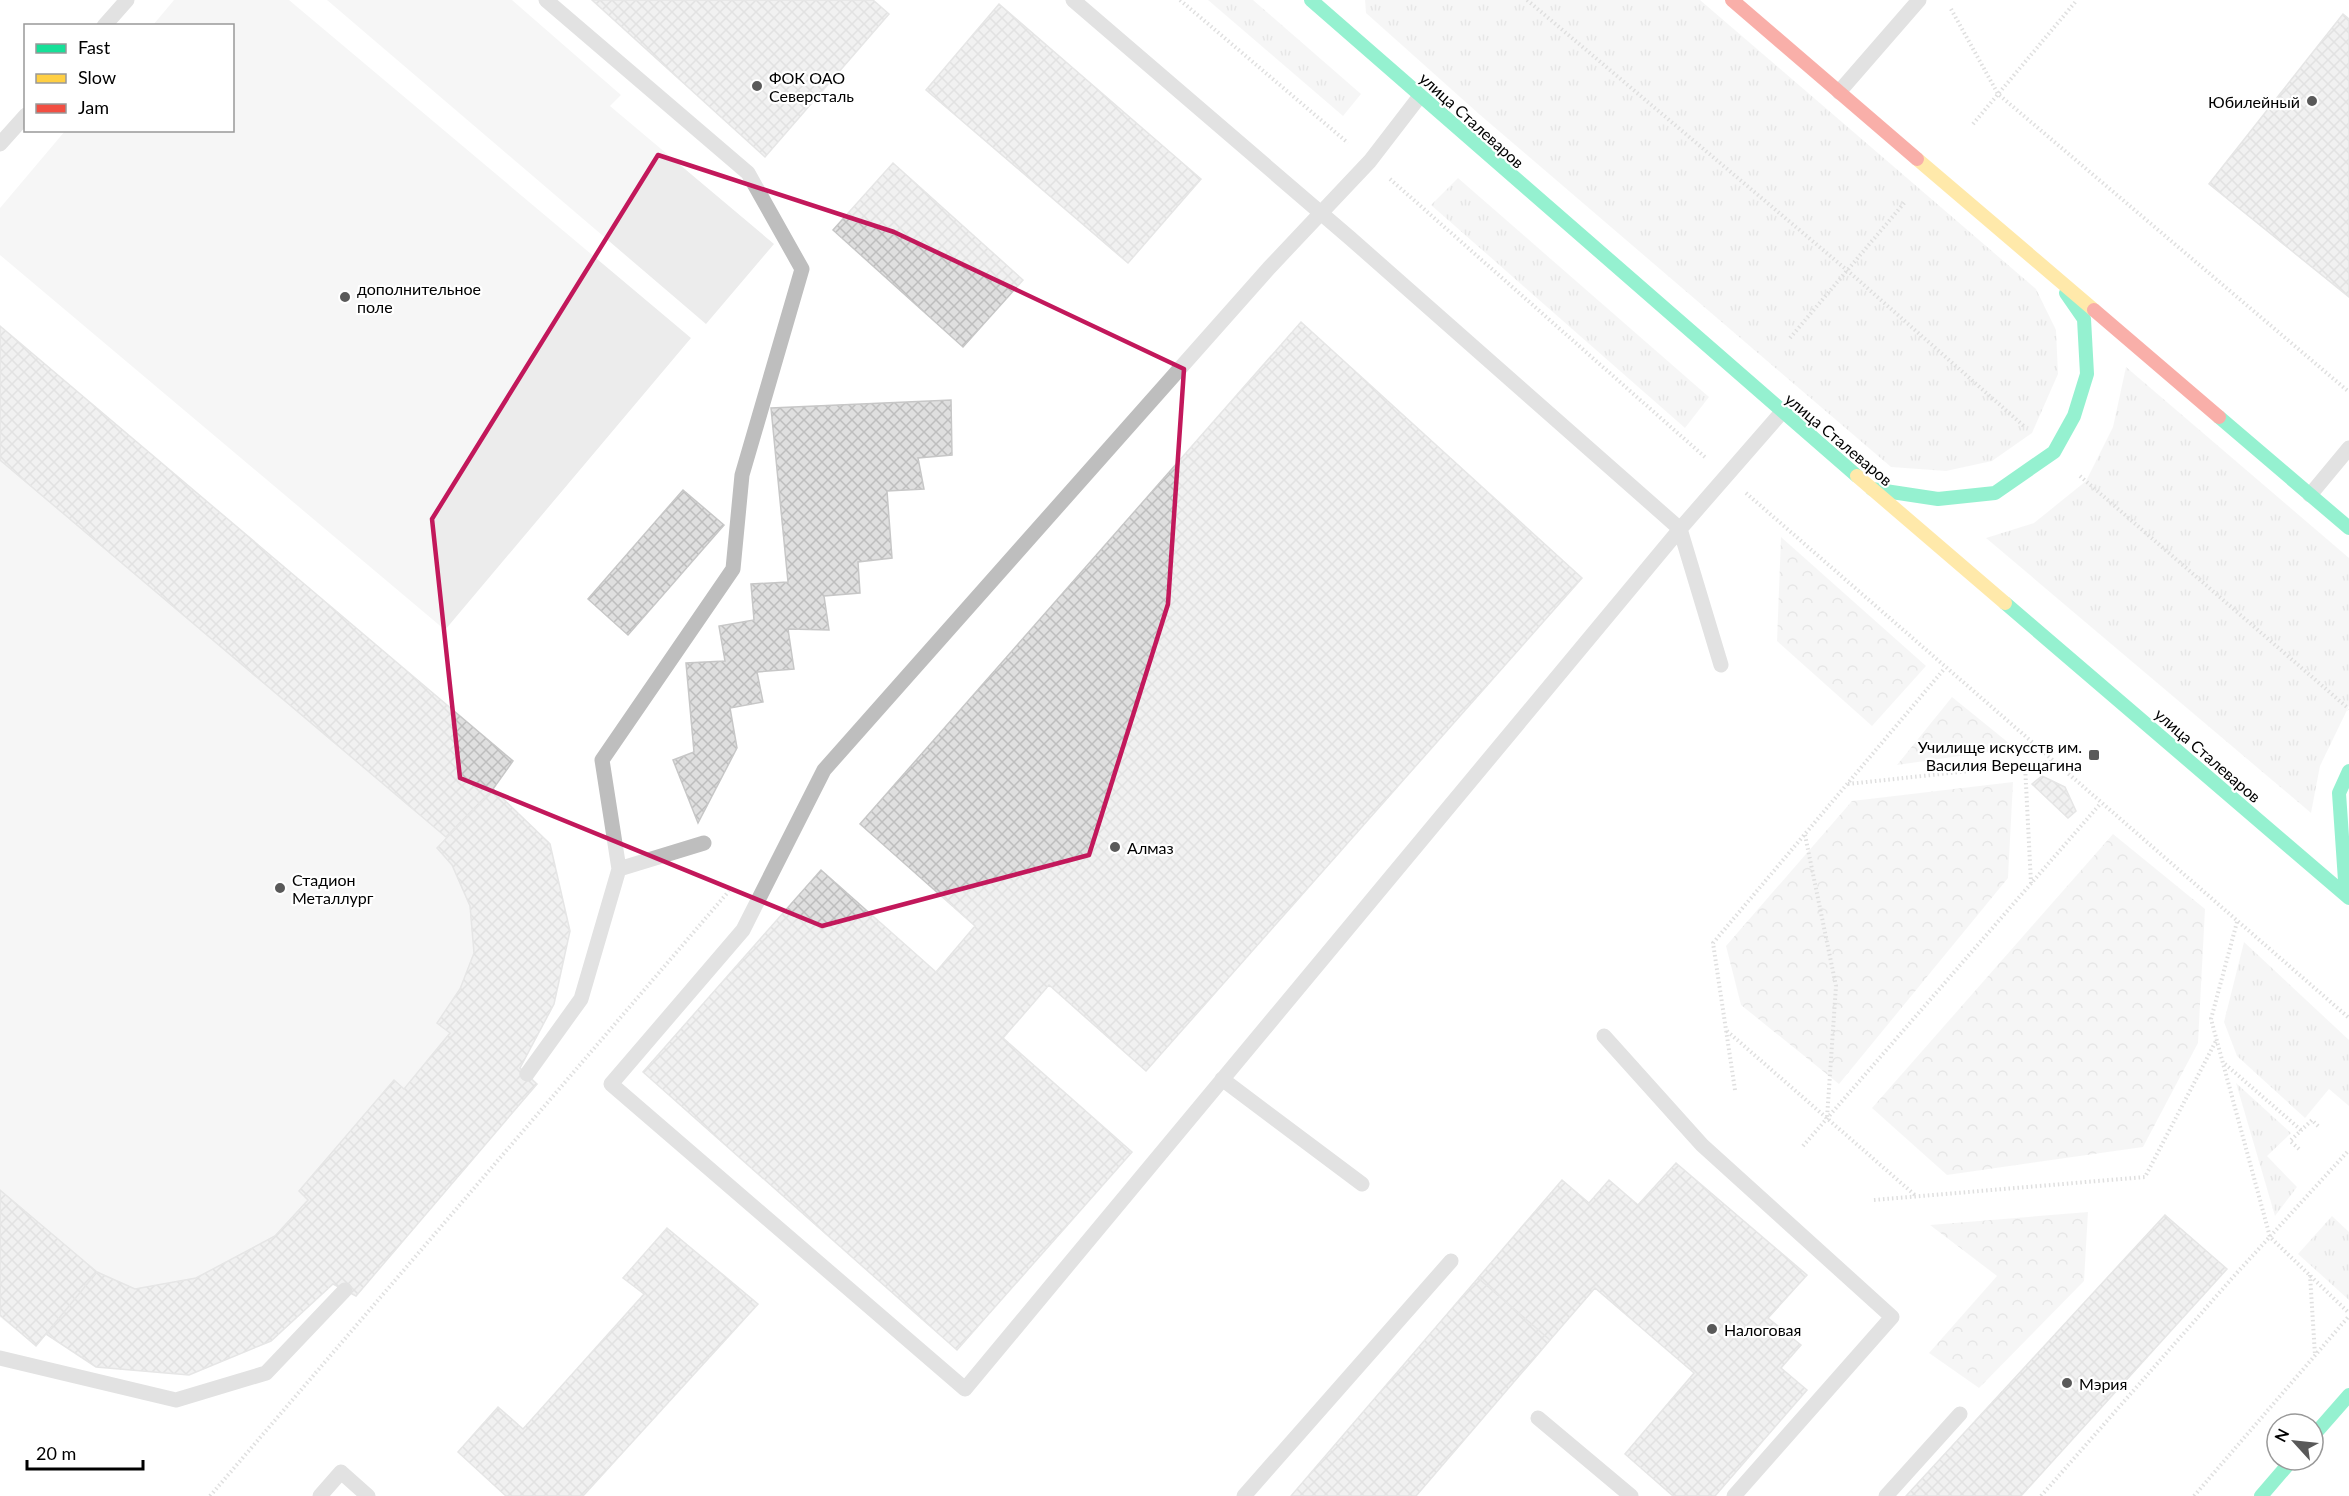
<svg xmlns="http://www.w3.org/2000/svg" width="2349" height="1496" viewBox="0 0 2349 1496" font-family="Lato,sans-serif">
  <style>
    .grass { fill: url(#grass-tufts) }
    .forest { fill: url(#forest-crowns) }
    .green { fill: #ececec }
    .building { fill: url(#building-cross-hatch); stroke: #c7c7c7; stroke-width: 1.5 }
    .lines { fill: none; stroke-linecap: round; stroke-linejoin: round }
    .path { stroke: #b9b9b9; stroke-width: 4; stroke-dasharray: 1.5 3; stroke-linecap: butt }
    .lane { stroke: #bebebe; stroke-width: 15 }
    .fast { stroke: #16e098; stroke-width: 14 }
    .slow { stroke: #ffcf43; stroke-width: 14 }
    .jam { stroke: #f24e42; stroke-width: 14 }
    .marked { fill: none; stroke: #c2185b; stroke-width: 4.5; stroke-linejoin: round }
    .poi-dot { fill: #595959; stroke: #fff; stroke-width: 2 }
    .labels { text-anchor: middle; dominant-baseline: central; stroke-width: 4.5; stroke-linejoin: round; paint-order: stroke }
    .poi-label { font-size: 16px; fill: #000; stroke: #fff; text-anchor: start }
    .street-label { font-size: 16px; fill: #000; stroke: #fff }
  </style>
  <defs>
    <pattern id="grass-tufts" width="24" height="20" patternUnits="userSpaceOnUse" patternTransform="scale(1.5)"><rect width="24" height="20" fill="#ececec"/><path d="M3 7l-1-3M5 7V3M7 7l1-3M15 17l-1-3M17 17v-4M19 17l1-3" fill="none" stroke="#c9c9c9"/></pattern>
    <pattern id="forest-crowns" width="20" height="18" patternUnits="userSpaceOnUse" patternTransform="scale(1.5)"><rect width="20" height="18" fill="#ececec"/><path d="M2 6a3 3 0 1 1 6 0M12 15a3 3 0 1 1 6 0" fill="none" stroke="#c9c9c9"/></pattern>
    <pattern id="building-cross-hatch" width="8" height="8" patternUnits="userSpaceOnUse" patternTransform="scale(1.5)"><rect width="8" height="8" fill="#dfdfdf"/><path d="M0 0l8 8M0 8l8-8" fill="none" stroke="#bebebe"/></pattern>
  </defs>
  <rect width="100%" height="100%" fill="#fff"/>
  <path class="grass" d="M1208 0H1253L1361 94 1343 116Z
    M1365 0H1700L2036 289 2056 330 2058 374 2032 433 1992 461 1946 471 1891 467 1479 114 1366 13Z
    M1458 178 1709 397 1685 428 1431 205Z
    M2126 367 2349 558V706L2320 766 2311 813 1986 538 2034 523 2086 481 2113 427Z
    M2244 942 2349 1040V1106L2329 1089 2305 1118 2237 1056 2224 1022Z
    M2236 1083 2291 1133 2267 1156 2297 1187 2275 1216Z
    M2332 1216 2349 1232V1300L2298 1254Z"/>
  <path class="forest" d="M1781 537 1926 666 1872 726 1777 641Z
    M1952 697 2015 748 1897 765Z
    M2013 782 2008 878 1839 1084 1741 1005 1726 946 1852 801Z
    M2113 834 2205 909 2198 1043 2143 1147 1947 1175 1872 1108Z
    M2088 1212 2084 1281 1979 1388 1929 1353 1997 1276 1930 1225Z"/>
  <path class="green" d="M174 0H289L691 338 445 630 0 255V208L65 131 232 130V26L153 25Z
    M327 0H512L621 95 610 106 774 244 706 324Z
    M0 326 513 761 493 789 550 844 570 931 554 1004 520 1068 537 1084 356 1296 333 1284 271 1341 189 1375 96 1367 47 1334 36 1346 0 1317Z"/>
  <path class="building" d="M592 0H873L889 14 765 157Z
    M999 4 1201 179 1128 263 926 90Z
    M2343 14 2349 19V297L2209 184Z
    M893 163 1023 280 963 347 833 230Z
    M1301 322 1582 578 1146 1071 1049 985 1003 1038 1132 1152 957 1350 643 1072 821 870 936 972 975 926 860 824Z
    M0 326 513 761 493 789 446 837 0 460Z
    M951 400 952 455 918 458 924 489 887 491 892 558 858 562 860 593 824 596 829 630 788 629 794 669 757 672 763 702 730 708 737 748 698 823 673 760 694 752 686 663 725 661 719 626 754 620 751 584 788 582 771 408Z
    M683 490 724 525 628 635 588 599Z
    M2042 776 2065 787 2076 811 2068 818 2032 784Z
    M493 789 550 844 570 931 554 1004 520 1068 537 1084 356 1296 333 1284 271 1341 189 1375 96 1367 46 1334 97 1272 135 1289 196 1278 275 1236 308 1200 299 1191 394 1080 404 1089 450 1033 437 1023 460 989 474 953 470 906 452 865 437 848Z
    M1676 1163 1807 1275 1768 1318 1801 1345 1781 1368 1807 1390 1715 1496H1673L1625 1454 1694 1373 1595 1288 1550 1340 1478 1278 1562 1180 1589 1203 1609 1180 1638 1205Z
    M0 1190 97 1272 36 1346 0 1315Z
    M2165 1215 2227 1269 2021 1496H1906Z
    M667 1228 758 1304 583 1496H506L458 1452 498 1407 523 1429 644 1294 623 1278Z
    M1478 1278 1550 1340 1416 1496H1291Z"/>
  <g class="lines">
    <path class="path" d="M1180 0 1348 143
      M1527 0 1848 271 2025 427
      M1951 9 1998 94 2349 392
      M1973 124 2077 0
      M1390 179 1706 458
      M1790 338 1905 202
      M2080 476 2349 709
      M1746 493 2349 1018
      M2025 765 2031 883
      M1848 784 2052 762
      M1805 835 1836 986 1827 1118
      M2237 922 2211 1019 2270 1237 2349 1313
      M1727 1031 1916 1196
      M2225 1064 2301 1130
      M1735 1090 1713 943 1945 668
      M1803 1146 2101 803
      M2299 1149 2290 1141 2312 1120 2319 1127
      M1874 1200 2145 1177 2217 1039
      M2310 1275 2315 1355
      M210 1496 729 891
      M2041 1496 2234 1276 2349 1150
      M2194 1496 2349 1316"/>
    <path class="lane" d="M546 0 748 173 802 269 742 475 733 569 602 760 619 869 704 843
      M1073 0 1350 238 1680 529 1721 665
      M104 26 127 0
      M1839 92 1919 0
      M1420 96 1370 161 1269 268 824 770 743 930 611 1084 965 1389 1680 529 1782 412
      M0 144 26 115
      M2310 495 2349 448
      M1604 1036 1702 1145 1892 1317 1734 1496
      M527 1074 581 999 619 869
      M1222 1079 1362 1184
      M0 1358 176 1400 266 1373 345 1290
      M1538 1418 1631 1496
      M320 1496 341 1472 368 1496
      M1244 1496 1451 1261
      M1886 1496 1960 1414"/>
    <path class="fast" d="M1311 0 1857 476
      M2219 417 2349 528
      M1872 489 1938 499 1995 493 2054 452 2074 416 2087 374 2084 319 2066 293
      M2005 603 2349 898
      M2346 895 2339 793 2349 771
      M2313 1436 2349 1395
      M2261 1496 2292 1460"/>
    <path class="slow" d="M1917 159 2094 310
      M1857 476 2005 603"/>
    <path class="jam" d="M1732 0 1917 159
      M2094 310 2219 417"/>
  </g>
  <path d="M0 0H2349V1496H0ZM658 155 894 232 1184 369 1168 604 1089 855 822 926 460 778 432 519Z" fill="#fff" fill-opacity=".55" fill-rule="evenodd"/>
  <path class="marked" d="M658 155 894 232 1184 369 1168 604 1089 855 822 926 460 778 432 519Z"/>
  <g class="poi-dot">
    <circle cx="757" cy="86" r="6"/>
    <circle cx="2312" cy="101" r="6"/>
    <circle cx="345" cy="297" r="6"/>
    <rect x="2088" y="749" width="12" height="12" rx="3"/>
    <circle cx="1115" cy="847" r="6"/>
    <circle cx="280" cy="888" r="6"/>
    <circle cx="1712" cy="1329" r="6"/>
    <circle cx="2067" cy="1383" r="6"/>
  </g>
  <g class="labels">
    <g class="poi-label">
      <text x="769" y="77">ФОК ОАО<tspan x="769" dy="18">Северсталь</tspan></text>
      <text x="2300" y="101" text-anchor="end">Юбилейный</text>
      <text x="357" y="288">дополнительное<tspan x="357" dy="18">поле</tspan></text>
      <text x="2082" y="746" text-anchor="end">Училище искусств им.<tspan x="2082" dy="18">Василия Верещагина</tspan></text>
      <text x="1127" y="847">Алмаз</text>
      <text x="292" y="879">Стадион<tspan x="292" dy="18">Металлург</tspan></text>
      <text x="1724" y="1329">Налоговая</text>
      <text x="2079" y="1383">Мэрия</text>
    </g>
    <g class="street-label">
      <text transform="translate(1472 120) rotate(42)">улица Сталеваров</text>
      <text transform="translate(1839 439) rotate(40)">улица Сталеваров</text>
      <text transform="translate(2208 755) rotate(41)">улица Сталеваров</text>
    </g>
  </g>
  <rect x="24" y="24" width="210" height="108" fill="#ffffff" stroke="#999999" stroke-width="1.5"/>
  <rect x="36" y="44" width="30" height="9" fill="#16e098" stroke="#999999" stroke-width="1.5"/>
  <text x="78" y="54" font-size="18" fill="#000000">Fast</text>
  <rect x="36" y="74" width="30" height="9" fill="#ffcf43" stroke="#999999" stroke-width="1.5"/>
  <text x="78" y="84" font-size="18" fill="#000000">Slow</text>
  <rect x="36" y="104" width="30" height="9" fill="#f24e42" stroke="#999999" stroke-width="1.5"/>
  <text x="78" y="114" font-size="18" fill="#000000">Jam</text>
  <g transform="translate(2295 1442) rotate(297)"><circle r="28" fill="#ffffff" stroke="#999999" stroke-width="1.5"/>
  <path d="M0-4.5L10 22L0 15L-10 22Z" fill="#595959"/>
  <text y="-9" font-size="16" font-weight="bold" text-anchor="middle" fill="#000000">N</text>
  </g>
  <path d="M27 1460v9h116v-9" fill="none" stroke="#000000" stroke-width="3"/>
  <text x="36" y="1460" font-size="18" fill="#000000" stroke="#ffffff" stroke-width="4.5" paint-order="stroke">20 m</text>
</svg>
